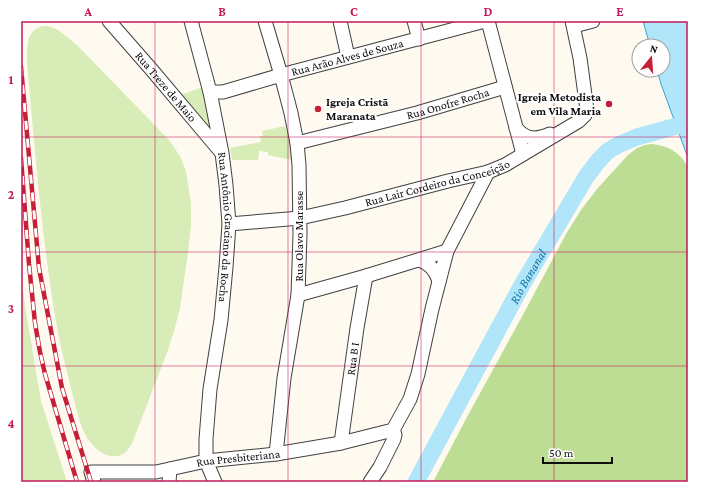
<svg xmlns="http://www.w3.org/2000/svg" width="709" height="503" viewBox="0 0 709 503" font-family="'Crimson Pro',serif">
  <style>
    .green { fill: #d7ecb7 }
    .forest { fill: #bddd95 }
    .water { fill: #b1e5f9; stroke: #34a4d4 }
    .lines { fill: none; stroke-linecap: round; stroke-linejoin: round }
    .river { stroke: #b1e5f9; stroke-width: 17 }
    .minor-casing { stroke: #414141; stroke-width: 15 }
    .minor { stroke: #fff; stroke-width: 13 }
    .rail-casing { stroke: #c61f37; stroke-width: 4.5 }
    .rail { stroke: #fff; stroke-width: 3; stroke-dasharray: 9; stroke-linecap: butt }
    .grid { fill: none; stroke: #c2185b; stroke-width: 1; stroke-opacity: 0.55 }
    .poi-dot { fill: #c61f37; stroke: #fff; stroke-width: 1.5 }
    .labels { text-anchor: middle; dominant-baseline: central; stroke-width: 4; stroke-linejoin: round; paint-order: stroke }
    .street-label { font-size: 12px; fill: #0e0e0e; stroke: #fff }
    .poi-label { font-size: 12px; font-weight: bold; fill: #0e0e0e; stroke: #fff; text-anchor: end }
    .water-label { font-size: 13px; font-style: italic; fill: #1174a7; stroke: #fff }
    .neatline { fill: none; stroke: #c2185b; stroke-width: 1.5 }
    .grid-label { font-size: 13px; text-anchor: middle; font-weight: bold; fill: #c2185b }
  </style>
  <rect width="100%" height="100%" fill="#fffaef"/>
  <path class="green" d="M43 26H48L58 30 77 45 169 140 180 156 186 171 191 204V225L188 253 180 308 174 331 168 350 133 441C128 451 123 458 110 456 97 453 88 441 83 430 78 418 75 404 72 392 67 372 62 353 58 333 42 243 35 152 27 62 27 47 26 30 43 26Z
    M206 86 215 135 180 95Z
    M285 126 291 144 292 160 268 155V152L259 151 258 160H232L230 148 261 142 260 136H263L262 131Z
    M21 272 25 306 41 401 67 482H21Z"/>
  <path class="forest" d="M651 144C667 145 680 152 688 167V482H433L467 417 525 311 566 234 581 210 597 189 628 155 637 148 645 145Z"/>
  <path class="water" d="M643 21H688V158L661 84 657 70H663V46H650Z"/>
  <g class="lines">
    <path class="river" id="s1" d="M416 482 522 285 586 177 599 160 608 151 618 145 637 137 673 127 688 124"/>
    <defs>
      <g id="minor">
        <path id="s2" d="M109 21 151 69 221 152"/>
        <path id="s3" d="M191 21 210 92 222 153 226 185 229 224 226 267 221 320 210 389 206 439V461L215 482"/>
        <path d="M265 21 281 75 291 113 297 143 299 165 300 234 298 295 284 378 276 454"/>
        <path d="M340 21 348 57"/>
        <path d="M414 21 419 39"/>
        <path d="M488 21 523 154"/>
        <path d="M574 26 593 21"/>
        <path id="s4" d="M210 92H223L281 75 485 21"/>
        <path d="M516 128C526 140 536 140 550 134"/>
        <path id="s5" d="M297 143 417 113 505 87"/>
        <path id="s6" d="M229 224 300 218 345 208 448 181 488 172 505 165 579 121 585 115 587 110 580 58 572 21"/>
        <path d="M419 260C430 263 436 272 439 281"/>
        <path d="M298 295 366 276 447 251"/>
        <path id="s7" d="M341 443 357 328 366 276"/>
        <path id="s8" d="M94 482 91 472H156L206 461 276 454 341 443 393 430 410 399 418 374 432 309 447 251 488 172"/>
        <path d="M169 482 170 469"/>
        <path d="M370 482 380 467 394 439 395 435 393 430"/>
      </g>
    </defs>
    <use href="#minor" class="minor-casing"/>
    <use href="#minor" class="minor"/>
    <defs>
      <path id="rail" d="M21 67 39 268 62 388 91 482
        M21 158 29 264 35 323 40 352 45 374 77 482"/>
    </defs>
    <use href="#rail" class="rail-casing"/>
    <use href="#rail" class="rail"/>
  </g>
  <path class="grid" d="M155 21V482M288 21V482M421 21V482M554 21V482M21 137H688M21 252H688M21 366H688"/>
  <g class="poi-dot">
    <circle cx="609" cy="104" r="4"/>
    <circle cx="318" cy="109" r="4"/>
  </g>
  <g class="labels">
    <g class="street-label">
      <text stroke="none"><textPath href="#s4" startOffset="142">Rua Arão Alves de Souza</textPath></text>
      <text stroke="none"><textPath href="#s2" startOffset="87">Rua Treze de Maio</textPath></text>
      <text stroke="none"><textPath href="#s5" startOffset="156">Rua Onofre Rocha</textPath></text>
      <text stroke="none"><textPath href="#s6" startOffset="213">Rua Lair Cordeiro da Conceição</textPath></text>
      <text stroke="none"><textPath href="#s3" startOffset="210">Rua Antônio Graciano da Rocha</textPath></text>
      <text transform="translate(299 236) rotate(-90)">Rua Olavo Marasse</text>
      <text stroke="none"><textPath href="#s7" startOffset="85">Rua B I</textPath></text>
      <text stroke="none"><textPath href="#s8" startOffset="159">Rua Presbiteriana</textPath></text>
    </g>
    <g class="poi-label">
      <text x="601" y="97">Igreja Metodista<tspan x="601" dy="14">em Vila Maria</tspan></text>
      <text x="326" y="102" text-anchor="start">Igreja Cristã<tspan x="326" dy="14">Maranata</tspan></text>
    </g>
    <g class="water-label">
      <text stroke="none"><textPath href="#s1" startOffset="234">Rio Bananal</textPath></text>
    </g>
  </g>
  <rect width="709" height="503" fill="none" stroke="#ffffff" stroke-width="44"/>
  <g transform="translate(651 58) rotate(17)"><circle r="19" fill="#ffffff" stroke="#9f9f9f"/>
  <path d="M0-3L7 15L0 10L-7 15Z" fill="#c61f37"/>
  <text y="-6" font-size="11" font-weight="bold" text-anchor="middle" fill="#0e0e0e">N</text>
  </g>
  <path d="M543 457v6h69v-6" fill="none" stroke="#0e0e0e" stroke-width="2"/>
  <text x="549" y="457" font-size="12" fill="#0e0e0e" stroke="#ffffff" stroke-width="3" paint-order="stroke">50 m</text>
  <rect x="22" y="22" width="665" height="459" class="neatline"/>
  <g class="grid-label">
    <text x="88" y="16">A</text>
    <text x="222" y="16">B</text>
    <text x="354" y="16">C</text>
    <text x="488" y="16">D</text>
    <text x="620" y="16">E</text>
    <text x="11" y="84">1</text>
    <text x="11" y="199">2</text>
    <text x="11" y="313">3</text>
    <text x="11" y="428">4</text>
  </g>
</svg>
